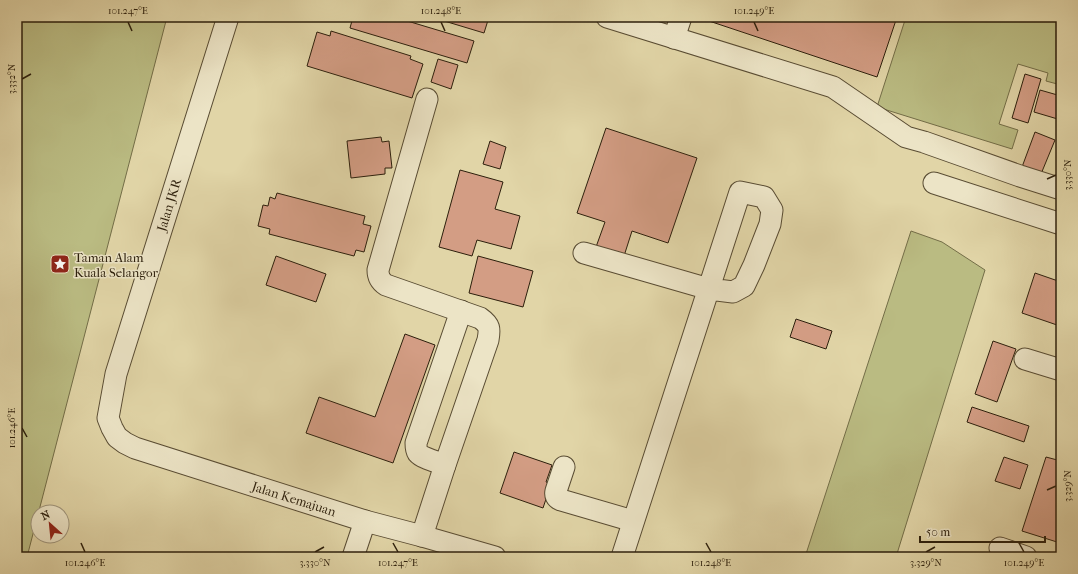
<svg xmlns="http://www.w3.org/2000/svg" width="1078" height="574" viewBox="0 0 1078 574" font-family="'IM FELL French Canon',serif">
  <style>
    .green { fill: #babb82; stroke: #736d47 }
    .building { fill: #d39d84; stroke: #2c1f0c }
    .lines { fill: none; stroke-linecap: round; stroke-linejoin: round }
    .minor-casing { stroke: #594c33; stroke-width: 23 }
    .minor { stroke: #ece4c6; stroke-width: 21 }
    .ticks { fill: none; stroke: #2c1f0c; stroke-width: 1.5 }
    .labels { text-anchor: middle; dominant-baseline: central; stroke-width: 3; stroke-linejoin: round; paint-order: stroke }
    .street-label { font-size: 13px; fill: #2c1f0c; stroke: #ece4c6 }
    .poi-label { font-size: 13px; fill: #2c1f0c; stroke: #ece4c6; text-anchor: start }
    .neatline { fill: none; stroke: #2c1f0c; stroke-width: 1.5 }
    .ticks-label { font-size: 10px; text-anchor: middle; fill: #2c1f0c }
  </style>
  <rect width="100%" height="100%" fill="#e1d5a7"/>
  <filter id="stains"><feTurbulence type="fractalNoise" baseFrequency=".005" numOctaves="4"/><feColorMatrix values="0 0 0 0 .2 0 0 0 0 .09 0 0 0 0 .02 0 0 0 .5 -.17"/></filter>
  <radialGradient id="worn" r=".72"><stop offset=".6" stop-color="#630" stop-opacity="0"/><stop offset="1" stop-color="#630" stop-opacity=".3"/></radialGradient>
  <path class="green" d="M17 17H167L27 557H17Z
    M906 17H1061V85L1046 81 1048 73 1018 64 999 124 1018 130 1012 149 877 107Z
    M911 231 942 242 985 270 896 557H805Z"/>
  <path class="building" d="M353 17H369L373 18V17H394L474 41 467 63 350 28Z
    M431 17H489L484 33Z
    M700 17H897L877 77 700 18Z
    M331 31 411 56 410 59 423 64 412 98 307 66 317 32 330 36Z
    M438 59 458 65 451 89 431 82Z
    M1025 74 1041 79 1028 123 1012 118Z
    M1040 90 1061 96V120L1034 112Z
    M606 128 697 158 668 243 632 231 624 256 596 247 605 222 577 213Z
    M1035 132 1055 140 1041 174 1022 167Z
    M381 137 382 142 389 141 392 168H385V174L351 178 347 141Z
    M490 141 506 147 500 169 483 164Z
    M460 170 503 182 495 209 520 216 511 249 477 240 472 256 439 247Z
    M277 193 365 216 363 224 371 226 364 252 356 250 354 256 269 234 270 229 258 226 263 205 268 206 270 197 275 199Z
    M276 256 326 274 316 302 266 285Z
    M478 256 533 271 523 307 469 293Z
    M1035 273 1061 282V312L1057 325 1022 313Z
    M796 319 832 331 826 349 790 337Z
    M405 334 435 345 393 463 306 433 319 397 375 417Z
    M993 341 1016 349 997 402 975 394Z
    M972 407 1029 426 1024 442 967 422Z
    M514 452 552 465 546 482 551 484 543 508 500 493Z
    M1004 457 1028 465 1020 489 995 481Z
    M1046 457 1061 461V530L1057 542 1022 531Z"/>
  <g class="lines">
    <defs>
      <g id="minor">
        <path id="s1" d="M228 17 116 374 108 418 112 428 117 437 125 443 135 448 365 521 422 536 495 557"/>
        <path d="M607 17 833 87 906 137 924 142 1020 176 1061 189"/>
        <path d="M674 38 681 17"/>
        <path d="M934 183 1061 224"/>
        <path d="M584 253 709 289 733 292 744 286 754 265 770 224 772 210 764 197 740 192 622 557"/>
        <path d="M1025 359 1061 370"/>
        <path d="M445 465C438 462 422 458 418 453 416 450 416 447 416 443L461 311"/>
        <path d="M564 467 556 491C555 495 556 498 561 500L633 521"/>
        <path d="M422 536 445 465 488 340C490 329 490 325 480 318L386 285C380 281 378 277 378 270L427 99"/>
        <path d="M1000 548 1026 557"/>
        <path d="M353 557 365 521"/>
      </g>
    </defs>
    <use href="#minor" class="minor-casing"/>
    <use href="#minor" class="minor"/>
  </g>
  <path class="ticks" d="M128 22 132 31M441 22 445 31M754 22 758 31M22 79 31 74M1047 179 1056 175M22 428 27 437M1047 490 1056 486M81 543 85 552M393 543 398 552M706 543 711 552M1019 543 1024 552M315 552 324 547M926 552 935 547"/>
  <defs>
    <symbol id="sight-square" viewBox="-11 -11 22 22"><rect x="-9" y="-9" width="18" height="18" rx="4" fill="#8f2418" stroke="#ece4c6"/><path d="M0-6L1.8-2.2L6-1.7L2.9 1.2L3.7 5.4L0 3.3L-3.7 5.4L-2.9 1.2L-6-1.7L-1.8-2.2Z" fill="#fff"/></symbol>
  </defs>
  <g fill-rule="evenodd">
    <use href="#sight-square" x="49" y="253" width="22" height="22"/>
  </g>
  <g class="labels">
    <g class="street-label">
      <text transform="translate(169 205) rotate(-73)">Jalan JKR</text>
      <text stroke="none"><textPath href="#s1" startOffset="628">Jalan Kemajuan</textPath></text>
    </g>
    <g class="poi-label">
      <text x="74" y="257">Taman Alam<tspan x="74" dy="15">Kuala Selangor</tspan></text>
    </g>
  </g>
  <rect width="1078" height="574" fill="none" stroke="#e1d5a7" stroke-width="44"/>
  <g transform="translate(50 524) rotate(333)"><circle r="19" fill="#ece4c6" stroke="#9f957c"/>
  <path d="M0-3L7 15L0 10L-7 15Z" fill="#8f2418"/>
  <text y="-6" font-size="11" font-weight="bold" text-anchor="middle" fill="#2c1f0c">N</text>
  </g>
  <path d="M920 536v6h125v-6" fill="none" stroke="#2c1f0c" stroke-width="2"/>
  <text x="926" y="536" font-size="12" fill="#2c1f0c" stroke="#ece4c6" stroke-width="3" paint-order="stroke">50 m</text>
  <rect x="22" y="22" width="1034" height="530" class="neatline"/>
  <g class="ticks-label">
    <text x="128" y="14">101.247°E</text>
    <text x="441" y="14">101.248°E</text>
    <text x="754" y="14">101.249°E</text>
    <text transform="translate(11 79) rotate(-90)" y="4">3.332°N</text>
    <text transform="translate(1067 175) rotate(-90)" y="4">3.330°N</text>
    <text transform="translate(11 428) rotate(-90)" y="4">101.246°E</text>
    <text transform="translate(1067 486) rotate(-90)" y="4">3.329°N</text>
    <text x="85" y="566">101.246°E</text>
    <text x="315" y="566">3.330°N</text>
    <text x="398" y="566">101.247°E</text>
    <text x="711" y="566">101.248°E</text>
    <text x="926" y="566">3.329°N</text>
    <text x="1024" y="566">101.249°E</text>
  </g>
  <rect width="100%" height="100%" filter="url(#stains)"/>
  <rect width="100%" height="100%" fill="url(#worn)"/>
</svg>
